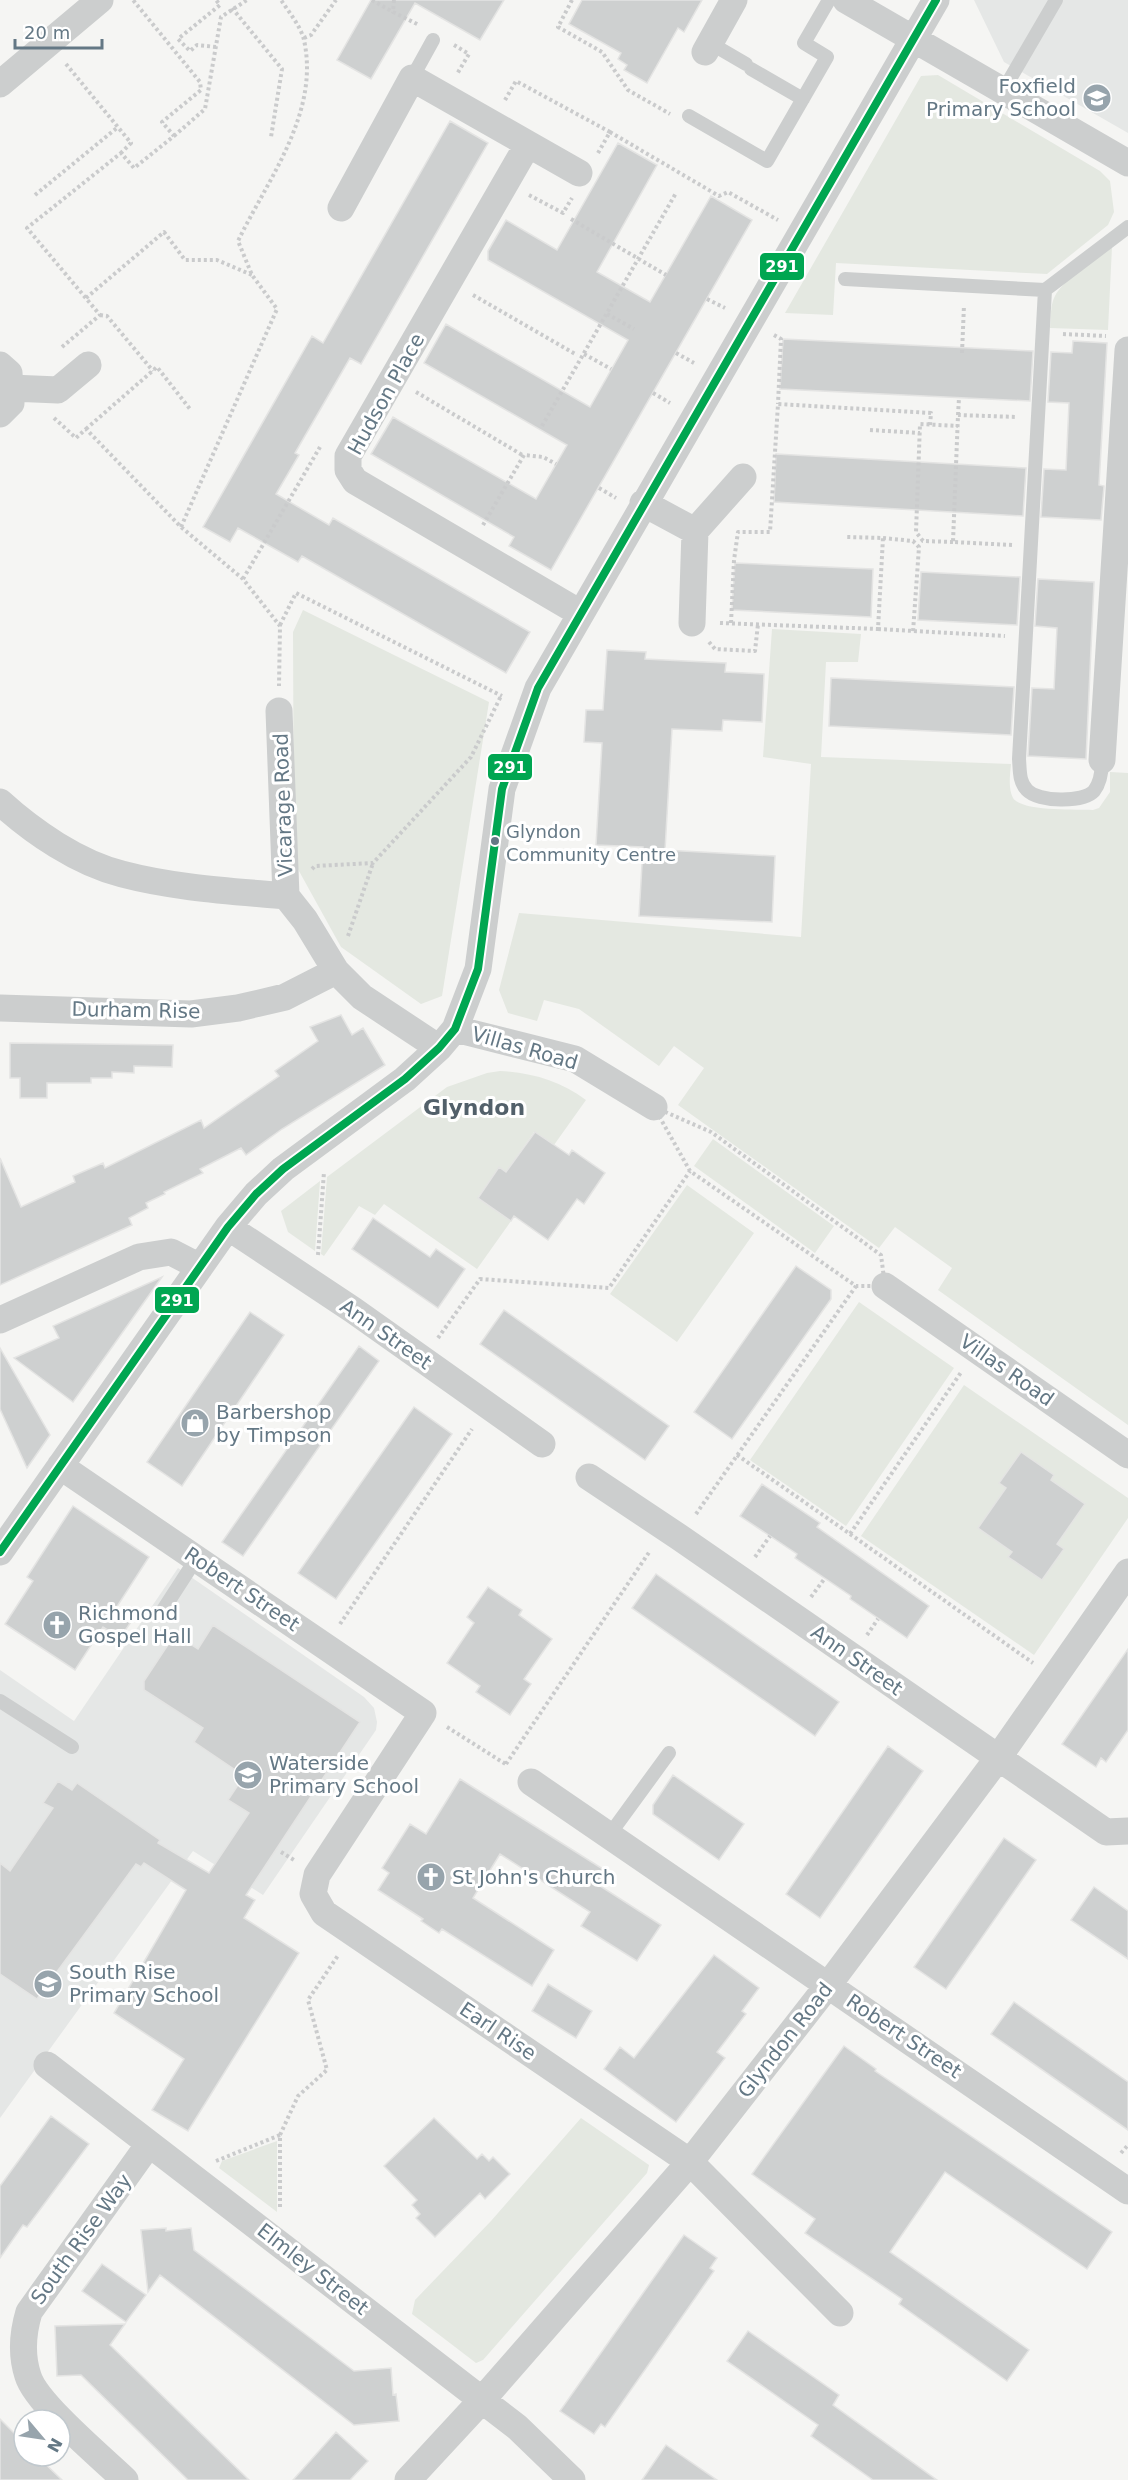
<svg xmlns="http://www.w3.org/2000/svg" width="1128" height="2480" font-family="'DejaVu Sans',sans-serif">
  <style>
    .built { fill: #e5e7e6 }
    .green { fill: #e4e8e1 }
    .building { fill: #ced0d0; stroke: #e4e4e3; stroke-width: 1.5 }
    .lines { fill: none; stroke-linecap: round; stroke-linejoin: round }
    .path { stroke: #cacbcc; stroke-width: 4; stroke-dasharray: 3 3; stroke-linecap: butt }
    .lane { stroke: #cccece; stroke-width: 14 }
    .street { stroke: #cccece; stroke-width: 27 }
    .bus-1-casing { stroke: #fff; stroke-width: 12 }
    .bus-1 { stroke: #00a651; stroke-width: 8 }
    .bus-dot { fill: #647885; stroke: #fff; stroke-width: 2 }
    .labels { text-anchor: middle; stroke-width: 6; stroke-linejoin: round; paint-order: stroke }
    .bus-label { font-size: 18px; fill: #647885; stroke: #fff; text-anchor: start }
    .poi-label { font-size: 20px; fill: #647885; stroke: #fff; text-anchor: start }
    .street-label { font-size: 20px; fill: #647885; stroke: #fff }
    .quarter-label { font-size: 22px; font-weight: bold; fill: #52606a; stroke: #fff }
    .line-badge { stroke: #fff; stroke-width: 2 }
    .badge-label { font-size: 16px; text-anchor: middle; font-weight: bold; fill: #fff }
  </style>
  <rect width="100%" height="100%" fill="#f5f5f3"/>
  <path class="built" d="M974,0H1128V133L1004,62Z
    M178,1568L364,1697L374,1708L377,1722L376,1730L263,1895L193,1851L0,2118V1670L74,1721Z"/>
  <path class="green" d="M938,75L1100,171L1110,181L1114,212L1108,225L1047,274L836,263L833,315L785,313L921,76Z
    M1112,247L1108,330L1050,328C1051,318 1050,305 1055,296C1063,280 1097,257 1112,247Z
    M303,610L489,702L442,996L421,1004L341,947L294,862L293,632Z
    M772,629L861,634L858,662H826L821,757L1011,764C1010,775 1008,788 1013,798C1022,812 1076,809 1093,810L1099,808L1110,792V772L1128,773V1425L938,1290L952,1268L895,1227L879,1248L678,1105L704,1068L674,1046L659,1066L579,1009L544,1000L537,1021L508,1013L499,990L519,913L801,937L811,764L763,757Z
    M500,1071C533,1073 560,1081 586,1100L554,1145L534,1132L506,1172L499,1167L478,1197L511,1221L477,1269L384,1204L375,1215L359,1206L324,1256L321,1254L327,1177L447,1087L487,1073Z
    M713,1139L834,1226L815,1253L694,1166Z
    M320,1181L315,1251L288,1232L281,1211Z
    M687,1185L754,1233L677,1342L610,1294Z
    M859,1302L954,1368L846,1526L750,1460Z
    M964,1385L1128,1498V1518L1034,1655L861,1536Z
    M581,2118L649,2165L647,2173L483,2360L476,2363L412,2314L415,2300L491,2221Z
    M277,2141V2212L219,2168L222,2161Z"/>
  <path class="building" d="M371,0H504L480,40L415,3L371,79L337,60Z
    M582,0H702L684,32L678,28L647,83L624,70L627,65L618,59L621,53L569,24Z
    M450,121L488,143L361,364L350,358L295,453L299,455L276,494L329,525L333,518L530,632L506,673L302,556L298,562L238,528L230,542L203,527L312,336L323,343Z
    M618,143L657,165L597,272L650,302L711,196L752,220L551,570L509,546L514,537L371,454L393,417L536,499L567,445L424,363L446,324L590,407L628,340L488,260V251L506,220L557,250Z
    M783,339L1033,351L1030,401L780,389Z
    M1073,341L1107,343L1099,485L1104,486L1101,520L1041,517L1044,469L1066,470L1069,403L1048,402L1051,352L1072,353Z
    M776,454L1026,468L1023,516L774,502Z
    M735,563L873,569L871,617L732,610Z
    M921,572L1020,577L1017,625L918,620Z
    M1038,579L1094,582L1086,759L1028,756L1032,688L1054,689L1057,628L1035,626Z
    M607,650L646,652L645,659L726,663L725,672L764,674L762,722L723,720L722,731L672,729L665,850L775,856L772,922L639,916L643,847L596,845L602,743L584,742L586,710H603Z
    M831,678L1014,687L1011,735L829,726Z
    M341,1015L352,1035L363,1028L385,1065L282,1129L246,1155L241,1148L200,1169L203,1173L164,1192L165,1194L146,1203L148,1208L129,1218L132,1225L0,1285V1158L21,1207L75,1182L73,1176L103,1163L105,1168L201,1120L204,1128L279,1076L275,1071L318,1041L310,1027Z
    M10,1043L173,1045L172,1067L134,1066V1073L112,1072V1078H91V1083H47V1098H20V1078H10Z
    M535,1132L569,1155L572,1150L605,1173L584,1204L577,1199L548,1240L514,1216L511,1221L478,1198L499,1167L506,1172Z
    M373,1218L430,1257L436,1249L465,1269L438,1308L352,1249Z
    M796,1266L831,1290V1299L732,1439L694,1412Z
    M162,1277L73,1402L14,1358L59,1338L53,1326Z
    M504,1310L669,1426L645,1460L480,1344Z
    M250,1312L284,1335L182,1486L147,1462Z
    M359,1346L379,1361L243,1556L222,1542Z
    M0,1348L50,1435L27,1468L0,1409Z
    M414,1407L452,1434L336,1599L298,1573Z
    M1021,1452L1054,1475L1051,1480L1085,1504L1057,1544L1064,1549L1042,1580L1008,1557L1012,1552L978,1528L1006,1488L999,1483Z
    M762,1484L820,1523L817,1527L929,1606L907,1638L850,1599L851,1596L795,1558L797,1554L740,1516Z
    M73,1506L149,1557L116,1608L133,1619L120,1638L103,1627L75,1670L5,1624L33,1581L27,1577Z
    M656,1574L839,1702L815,1736L632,1608Z
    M488,1587L522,1610L519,1615L552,1639L524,1679L531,1684L510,1715L476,1692L480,1686L447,1663L474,1623L467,1617Z
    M213,1625L360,1722L246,1895L255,1900L244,1918L299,1953L188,2131L152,2110L184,2059L114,2013L186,1890L144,1863L141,1867L136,1864L37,1999L0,1974V1863L10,1871L53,1808L43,1803L58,1781L72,1790L77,1783L160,1840L158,1843L209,1873L249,1813L228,1800L244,1776L194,1742L203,1728L144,1690V1681L175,1634L198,1649Z
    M1128,1649V1730L1106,1762L1101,1758L1096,1767L1062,1744Z
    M888,1746L923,1771L820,1918L786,1894Z
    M673,1775L744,1824L719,1860L653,1814V1805Z
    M460,1779L606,1871L597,1884L661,1925L637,1961L581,1926L590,1912L500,1854L473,1898L554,1950L532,1986L442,1929L439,1933L421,1921L423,1919L378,1890L389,1873L382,1868L410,1824L426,1834Z
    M1004,1838L1036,1860L946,1989L914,1967Z
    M1094,1887L1128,1911V1959L1071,1920Z
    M714,1955L759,1988L742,2011L746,2014L717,2052L725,2058L676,2122L604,2069L620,2047L634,2058Z
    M548,1984L592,2011L576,2038L532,2011Z
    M1014,2002L1128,2082V2130L991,2034Z
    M844,2046L876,2069L875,2071L1112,2232L1087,2269L945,2172L890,2252L1029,2350L1007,2381L899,2304L902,2299L805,2233L815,2219L752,2174Z
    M51,2116L89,2144L27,2227L23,2225L0,2258V2186Z
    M434,2118L477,2159L482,2154L489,2161L493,2157L510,2174L485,2199L480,2193L435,2237L416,2218L420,2214L412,2205L417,2200L384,2166Z
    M166,2228V2231L191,2228L194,2250L354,2371L391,2368L393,2395L396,2394L399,2421L354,2425L160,2275L148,2292L141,2230Z
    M684,2235L717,2258L710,2268L714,2271L605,2427L601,2424L594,2434L560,2411Z
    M102,2264L146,2295L126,2322L82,2291Z
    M125,2324L110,2345L249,2480H188L81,2375L57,2376L55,2326Z
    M748,2331L839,2395L833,2405L937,2480H873L811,2436L818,2425L727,2361Z
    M0,2419L24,2443V2456H37L62,2480H0Z
    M336,2432L368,2461L350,2480H293Z
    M666,2445L717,2480H642Z"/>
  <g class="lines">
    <path class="path" d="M372,0L393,12
      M394,0L393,12L419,25
      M572,0L558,27L602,52L628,90L670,114
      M232,8L282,69L271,137
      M304,38L311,35L336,0
      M454,45L469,54L457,74
      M216,47L197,45L190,51L178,39L220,5L216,0
      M66,64L131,143L121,153
      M505,100L516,81L610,132
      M174,136L205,109L221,17L247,0
      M598,153L610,132L719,196L728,192L778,220
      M35,195L118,127
      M529,195L563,213L572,198
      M571,219L666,275
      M473,295L577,355
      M86,298L164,232L185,260H217L252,275
      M707,299L725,308
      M607,314L634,329
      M100,315L107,316L153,371
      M1063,334L1106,336
      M774,335L781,339L778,404
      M62,347L100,315L27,228L121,153L134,168L174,136L162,122L201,90L200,82L133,0
      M676,353L694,363
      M962,353L964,305
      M584,354L611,369
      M416,392L524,456
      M653,393L670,403
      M958,415L959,398
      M54,418L76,438L86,429L181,527L243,579L280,626L279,686
      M542,426L676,193
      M86,429L157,367L190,409
      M870,430L920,433
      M599,488L616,498
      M483,525L524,455L543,457L556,464
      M181,527L277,309L252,275L238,241C268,179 320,113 304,40C301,27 289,12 281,0
      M883,538L913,541L919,547L913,632
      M953,542L923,541L916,532L920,424L958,426
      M1012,545L953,542L958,415L1017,417
      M243,579L320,447
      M720,623L878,629L883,538L846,537
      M731,623L734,560L738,532H770L778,404L931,413L930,425
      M280,625L296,593L502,696
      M878,629L1005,636
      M709,642L715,649L755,651L758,624
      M312,869L315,866L373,863L471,757L501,696
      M348,936L373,863
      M654,1107L711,1132L881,1255L885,1286H856L690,1171Z
      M318,1255L324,1172
      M438,1338L480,1279L609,1288L690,1171
      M737,1455L850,1534L962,1371
      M696,1514L856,1286
      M850,1534L1033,1663
      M755,1557L770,1536
      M811,1597L825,1578
      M340,1624L472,1429
      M867,1635L878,1619
      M447,1727L507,1765
      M506,1764L650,1551
      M281,1852L294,1860
      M280,2135L298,2096L327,2070L308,2000L339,1954
      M1121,2153L1128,2145
      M216,2161L280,2135V2210"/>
    <path class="lane" d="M710,43L746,64
      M751,69L803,99
      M412,78L433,40
      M1003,91L1056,0
      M689,116L767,161L827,57L804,43L829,0
      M845,279L1045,290L1128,227
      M1045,290L1019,759C1020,771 1019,782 1027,790C1038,802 1083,803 1094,791C1101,782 1102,771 1102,760
      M163,1610L196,1559
      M0,1701L72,1747
      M610,1834L669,1753"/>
    <path class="street" d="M846,0L1128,163
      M705,52L734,0
      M0,84L100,0
      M528,144L579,173
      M341,208L412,78L528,144L348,456V470L355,481L580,613
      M0,365L9,373L11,403L0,414
      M11,388L58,390L88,365
      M643,503L695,531
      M695,531L743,477
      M692,623L695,531
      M279,711L286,896L305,920L336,971L362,997L439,1048
      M1102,760L1128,350
      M0,802C33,832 78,863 122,874C175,888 231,891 286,896
      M0,1008L191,1014L238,1008L285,997L336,971
      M455,1029L575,1059L654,1107
      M228,1227L353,1310L542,1444
      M885,1286L1128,1455
      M0,1320L139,1257L171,1252L200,1267
      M60,1466L423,1713L317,1875L313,1894L324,1913L690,2162L840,2313
      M589,1477L679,1537L1106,1832L1128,1831
      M0,1552L228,1227L256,1194L283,1169L405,1079L439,1048L455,1029L478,969L502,789L538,688L936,0
      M531,1782L1128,2191
      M47,2065L517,2427L572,2480
      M125,2480C102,2458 36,2403 28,2376C21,2355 23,2332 29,2312L149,2144
      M408,2480L482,2400L690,2162L829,1984L998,1758L1128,1572"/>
    <g class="bus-1-casing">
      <path id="bus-1" d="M0,1552L228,1227L256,1194L283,1169L405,1079L439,1048L455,1029L478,969L502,789L538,688L936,0"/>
    </g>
    <use href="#bus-1" class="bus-1"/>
  </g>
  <defs>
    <g id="school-disc" transform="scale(1.5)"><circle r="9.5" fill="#97a4ac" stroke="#fff"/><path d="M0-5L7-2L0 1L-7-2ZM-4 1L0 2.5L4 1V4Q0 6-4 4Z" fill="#fff"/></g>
    <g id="shop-disc" transform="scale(1.5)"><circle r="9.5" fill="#97a4ac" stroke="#fff"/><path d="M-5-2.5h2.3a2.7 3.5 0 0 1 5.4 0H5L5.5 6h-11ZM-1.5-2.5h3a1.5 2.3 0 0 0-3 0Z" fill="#fff"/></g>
    <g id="church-disc" transform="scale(1.5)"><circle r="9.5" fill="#97a4ac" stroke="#fff"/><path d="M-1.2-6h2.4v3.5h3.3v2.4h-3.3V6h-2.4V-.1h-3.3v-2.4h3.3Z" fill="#fff"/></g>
  </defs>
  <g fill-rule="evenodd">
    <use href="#school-disc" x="1097" y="98"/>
    <use href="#shop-disc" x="195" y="1423"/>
    <use href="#church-disc" x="57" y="1625"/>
    <use href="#school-disc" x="248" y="1775"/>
    <use href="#church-disc" x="431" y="1877"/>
    <use href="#school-disc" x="48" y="1984"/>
  </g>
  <circle class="bus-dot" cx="495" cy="841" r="5"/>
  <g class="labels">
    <g class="bus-label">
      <text x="506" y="838">Glyndon<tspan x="506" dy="23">Community Centre</tspan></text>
    </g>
    <g class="poi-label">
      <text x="1076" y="93" text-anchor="end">Foxfield<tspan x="1076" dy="23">Primary School</tspan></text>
      <text x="216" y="1419">Barbershop<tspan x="216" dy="23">by Timpson</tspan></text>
      <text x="78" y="1620">Richmond<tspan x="78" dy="23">Gospel Hall</tspan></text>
      <text x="269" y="1770">Waterside<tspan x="269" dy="23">Primary School</tspan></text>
      <text x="452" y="1884">St John's Church</text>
      <text x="69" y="1979">South Rise<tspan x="69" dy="23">Primary School</tspan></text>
    </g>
    <g class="street-label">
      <text transform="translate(386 394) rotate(-61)" y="7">Hudson Place</text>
      <text transform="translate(283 805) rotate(-92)" y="7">Vicarage Road</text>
      <text transform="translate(136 1010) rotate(1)" y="7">Durham Rise</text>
      <text transform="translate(525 1048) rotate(16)" y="7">Villas Road</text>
      <text transform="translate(386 1334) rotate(35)" y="7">Ann Street</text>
      <text transform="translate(1007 1370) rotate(35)" y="7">Villas Road</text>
      <text transform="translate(242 1589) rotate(34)" y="7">Robert Street</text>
      <text transform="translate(857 1660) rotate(35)" y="7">Ann Street</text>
      <text transform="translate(498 2031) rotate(34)" y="7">Earl Rise</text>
      <text transform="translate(904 2036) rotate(34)" y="7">Robert Street</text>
      <text transform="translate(785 2040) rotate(-52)" y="7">Glyndon Road</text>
      <text transform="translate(81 2239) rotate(-54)" y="7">South Rise Way</text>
      <text transform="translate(313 2269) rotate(38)" y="7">Elmley Street</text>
    </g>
    <g class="quarter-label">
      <text x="474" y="1115">Glyndon</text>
    </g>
  </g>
  <g class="line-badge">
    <rect x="759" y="252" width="46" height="29" rx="6" fill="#00a651"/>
    <rect x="487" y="753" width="46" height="28" rx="6" fill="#00a651"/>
    <rect x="154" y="1286" width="46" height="28" rx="6" fill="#00a651"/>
  </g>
  <g class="badge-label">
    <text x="782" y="272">291</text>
    <text x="510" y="773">291</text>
    <text x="177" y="1306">291</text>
  </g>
  <g transform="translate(42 2438) rotate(119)"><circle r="28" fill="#ffffff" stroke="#c1c9ce" stroke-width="1.5"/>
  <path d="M0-4.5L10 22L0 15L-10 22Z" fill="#97a4ac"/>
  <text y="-9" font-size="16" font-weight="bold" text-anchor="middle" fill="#647885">N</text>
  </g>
  <path d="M15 39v9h87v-9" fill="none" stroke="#647885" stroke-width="3"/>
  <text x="24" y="39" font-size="18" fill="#647885" stroke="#ffffff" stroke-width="4.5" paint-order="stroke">20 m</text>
</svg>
